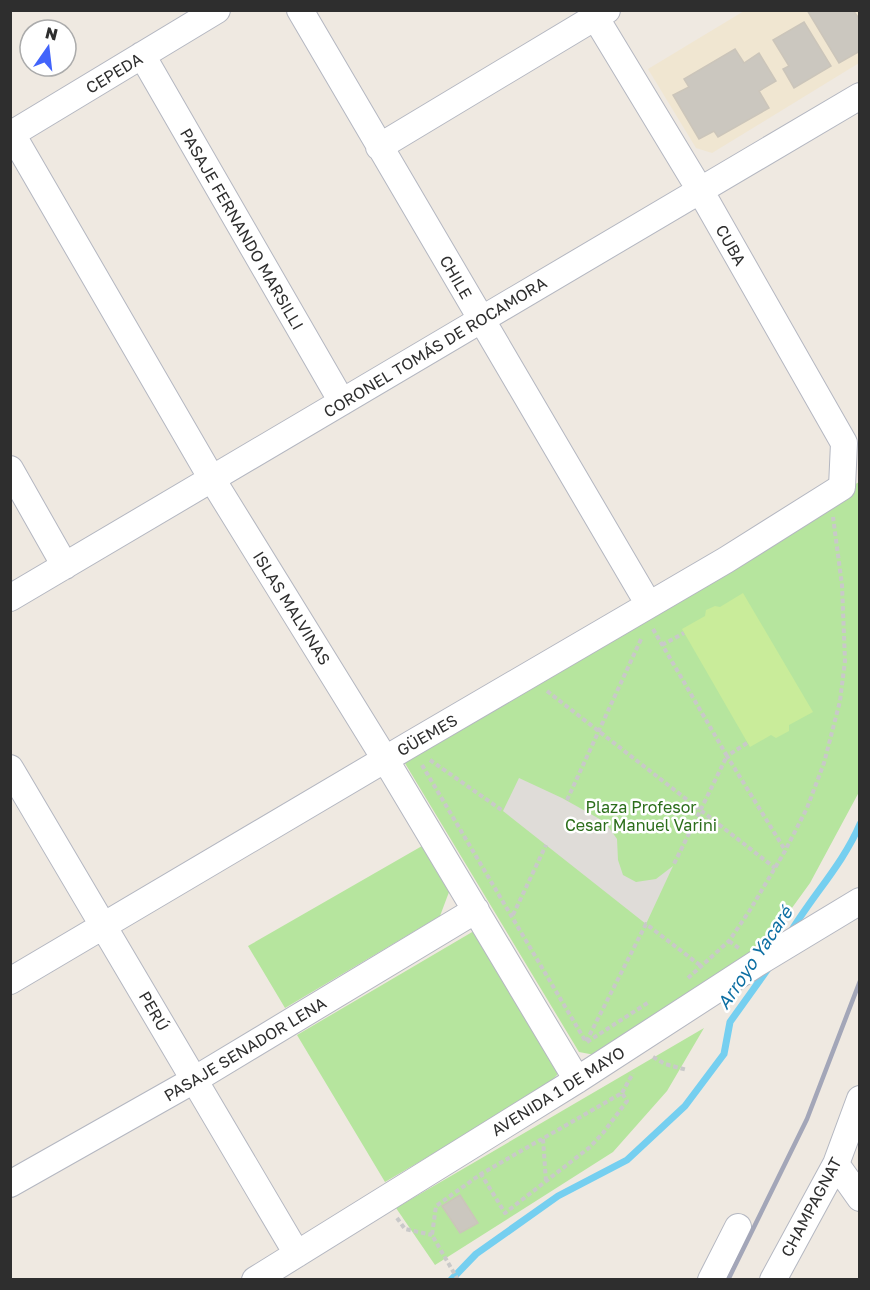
<svg xmlns="http://www.w3.org/2000/svg" width="870" height="1290" font-family="'Golos Text',sans-serif">
  <style>
    .education { fill: #f0e6d1 }
    .green { fill: #b6e59e }
    .pitch { fill: #c9ec9a }
    .plaza { fill: #dfdcd8 }
    .lines { fill: none; stroke-linecap: round; stroke-linejoin: round }
    .stream { stroke: #75cff0; stroke-width: 7 }
    .building { fill: #cbc7bf; stroke: #cbc5ba; stroke-width: 1.5 }
    .street-casing { stroke: #b4b7c1; stroke-width: 28 }
    .path { stroke: #c9c9c9; stroke-width: 4; stroke-dasharray: 4.5 3; stroke-linecap: butt }
    .street { stroke: #fff; stroke-width: 26 }
    .rail { stroke: #a3a6b8; stroke-width: 4.5 }
    .labels { text-anchor: middle; stroke-width: 5; stroke-linejoin: round; paint-order: stroke }
    .street-label { font-size: 16px; fill: #2e2e2e; stroke: #fff }
    .park-label { font-size: 16px; fill: #2c6e1b; stroke: #fff }
    .water-label { font-size: 18px; font-style: italic; fill: #0d6fa3; stroke: #fff }
  </style>
  <rect width="100%" height="100%" fill="#efe9e1"/>
  <path class="education" d="M744,11H859V63L712,153L696,148L648,69Z"/>
  <path class="green" d="M859,482V792L810,883L763,948L595,1055L579,1052L400,755Z
    M422,846L449,892L440,916L285,1008L248,946Z
    M479,928L559,1062L557,1075L545,1088L385,1182L297,1035Z
    M704,1028L667,1091L613,1152L435,1265L396,1208Z"/>
  <path class="pitch" d="M743,593L813,712L789,725V731L776,738L771,735L750,747L682,629L705,616L706,610L715,606L720,607Z"/>
  <path class="plaza" d="M519,778L562,798L605,822L617,839L618,860L623,875L636,882L656,879L673,866L646,924L503,811Z"/>
  <g class="lines">
    <path class="stream" d="M790,933C812,896 843,864 860,824
      M451,1280L476,1254L558,1196L627,1160L685,1106L724,1054L730,1022L770,966"/>
  </g>
  <path class="building" d="M807,10H853L860,20V51L839,63Z
    M804,22L831,66L794,88L783,69L789,66L773,40Z
    M735,49L744,63L759,53L776,81L759,91L769,108L718,137L714,131L699,139L673,95L689,87L684,79Z
    M460,1195L478,1223L460,1233L442,1206Z"/>
  <g class="lines">
    <g class="street-casing">
      <path id="street" d="M300,10L649,605
        M142,55L342,402
        M12,134L212,479L385,759L577,1080
        M10,135L217,10
        M379,147L607,10
        M10,469L65,566
        M10,598L860,96
        M10,768L297,1254
        M10,981L411,744L726,560L842,487L844,443L700,190L591,10
        M836,1164L860,1198
        M10,1184L194,1080L476,910
        M255,1280L577,1080L759,962L860,901
        M711,1280L738,1227
        M773,1280L836,1164L860,1099"/>
    </g>
    <path class="path" d="M653,629L727,756L673,866
      M662,645L684,633
      M547,691L775,868
      M747,743L727,756L785,850
      M430,760L503,811
      M422,765L586,1042L646,924L701,966
      M567,800L642,637
      M513,915L546,845
      M729,941L740,949
      M688,978L729,941L750,910L785,851L807,808L824,763L840,701L845,661L842,585L833,517
      M587,1042L649,1002
      M653,1057L665,1064L687,1070
      M622,1093L633,1073
      M543,1139L546,1182
      M397,1218L405,1229L432,1235
      M458,1280L432,1235L436,1206L481,1174L622,1093L627,1101L603,1133L590,1147L505,1213L481,1174"/>
    <use href="#street" class="street"/>
    <path class="rail" d="M728,1280L807,1119L860,981"/>
  </g>
  <g class="labels">
    <g class="street-label">
      <text transform="translate(114 73) rotate(-31)" y="6">CEPEDA</text>
      <text transform="translate(242 229) rotate(60)" y="6">PASAJE FERNANDO MARSILLI</text>
      <text transform="translate(731 245) rotate(60)" y="6">CUBA</text>
      <text transform="translate(456 277) rotate(60)" y="6">CHILE</text>
      <text transform="translate(435 347) rotate(-31)" y="6">CORONEL TOMÁS DE ROCAMORA</text>
      <text transform="translate(292 608) rotate(58)" y="6">ISLAS MALVINAS</text>
      <text transform="translate(427 735) rotate(-30)" y="6">GÜEMES</text>
      <text transform="translate(154 1011) rotate(60)" y="6">PERÚ</text>
      <text transform="translate(245 1049) rotate(-31)" y="6">PASAJE SENADOR LENA</text>
      <text transform="translate(558 1091) rotate(-32)" y="6">AVENIDA 1 DE MAYO</text>
      <text transform="translate(811 1207) rotate(-62)" y="6">CHAMPAGNAT</text>
    </g>
    <g class="park-label">
      <text x="641" y="813">Plaza Profesor<tspan x="641" dy="18">Cesar Manuel Varini</tspan></text>
    </g>
    <g class="water-label">
      <text transform="translate(755 958) rotate(-56)" y="6">Arroyo Yacaré</text>
    </g>
  </g>
  <rect width="870" height="1290" fill="none" stroke="#2e2e2e" stroke-width="24"/>
  <g transform="translate(48 48) rotate(14)"><circle r="28" fill="#ffffff" stroke="#ababab" stroke-width="1.5"/>
  <path d="M0-4.5L10 22L0 15L-10 22Z" fill="#4264fb"/>
  <text y="-9" font-size="16" font-weight="bold" text-anchor="middle" fill="#2e2e2e">N</text>
  </g>
</svg>
